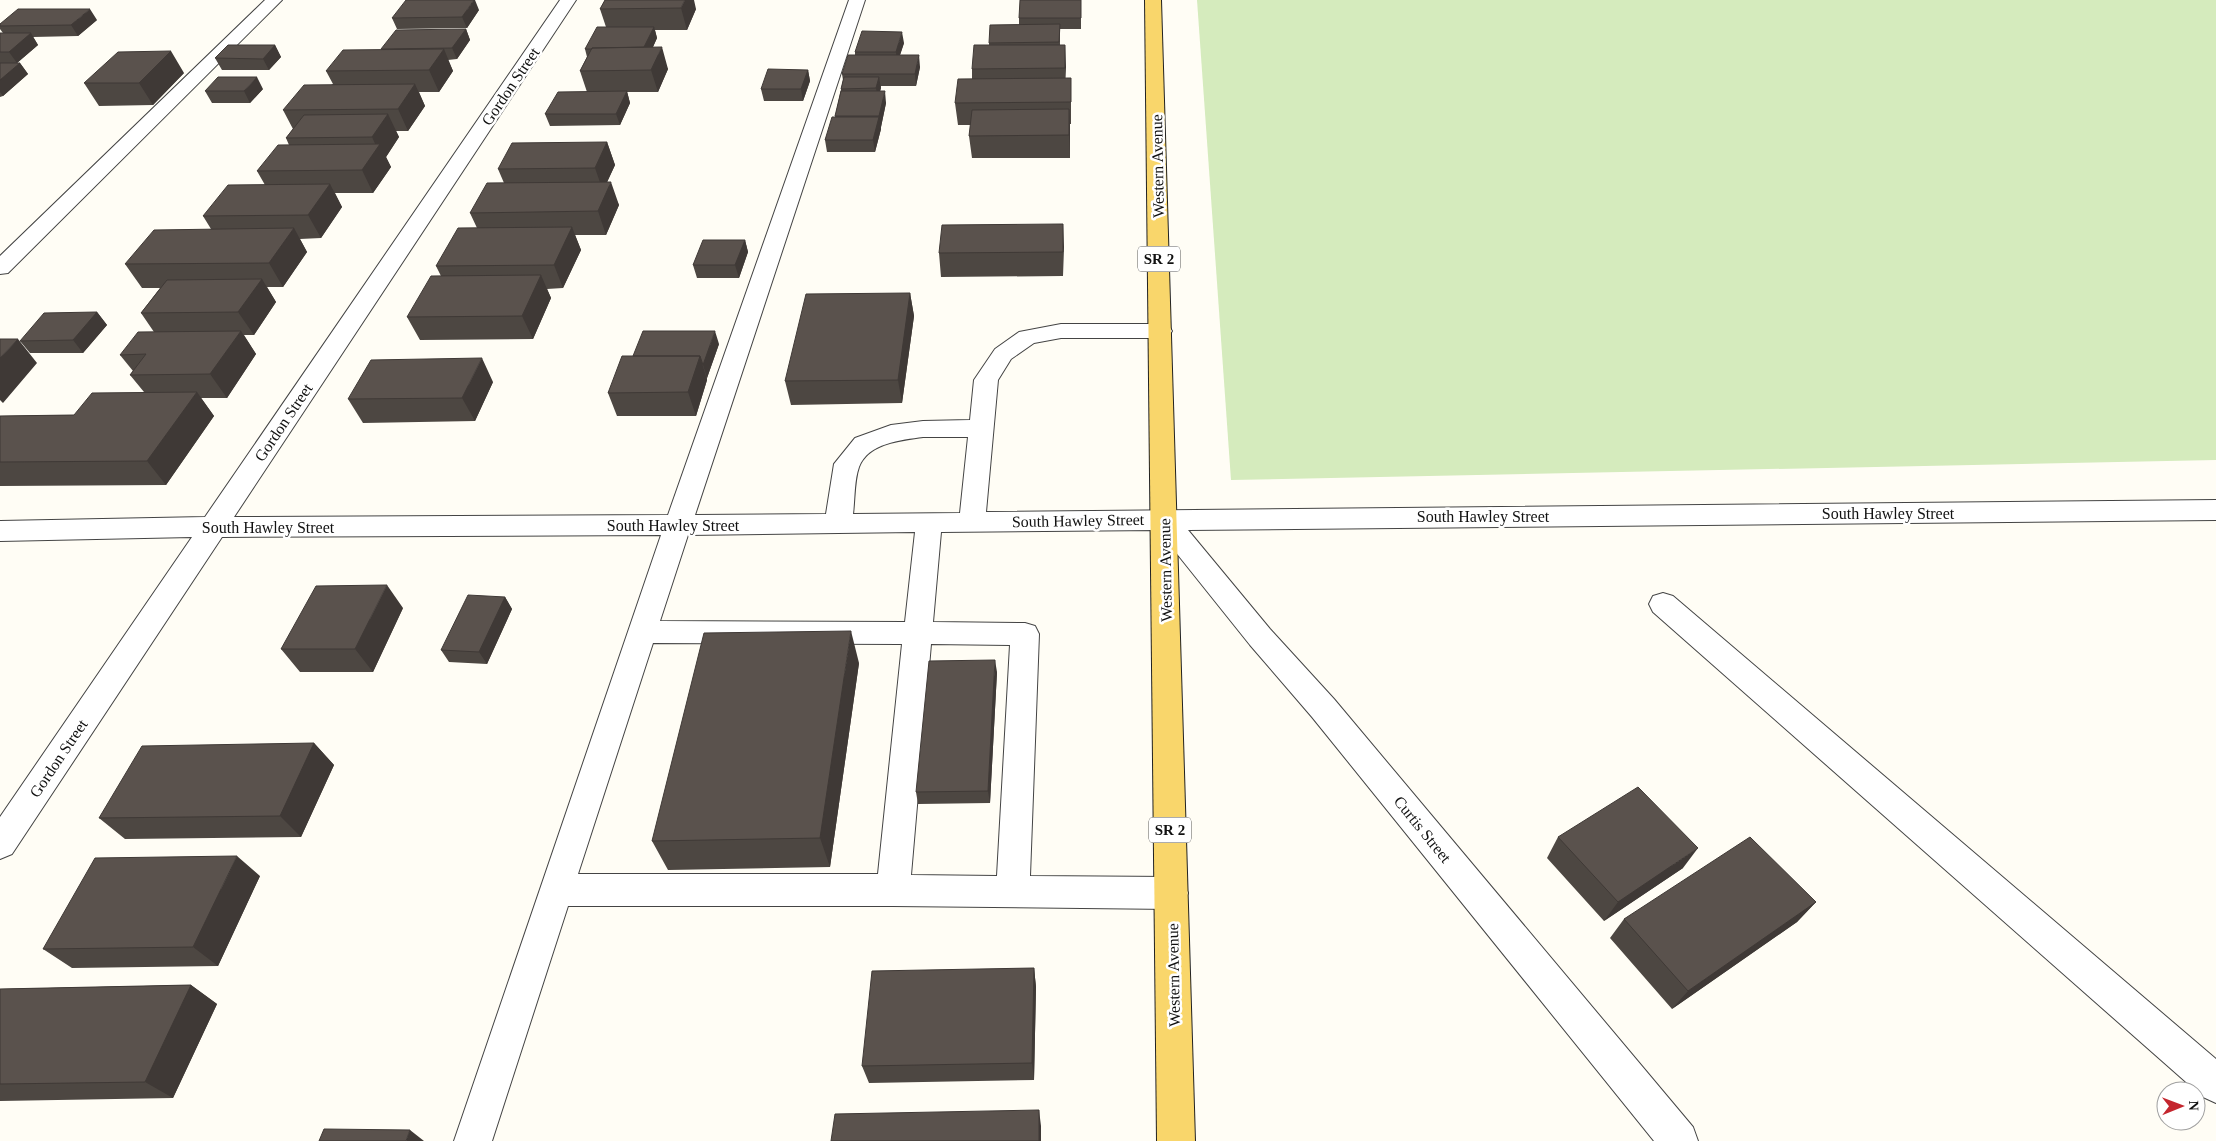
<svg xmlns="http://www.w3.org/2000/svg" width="2216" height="1141" font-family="'Times New Roman',serif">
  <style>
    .green { fill: #d5ebbd }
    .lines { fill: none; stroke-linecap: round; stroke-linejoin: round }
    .minor-casing { stroke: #444; stroke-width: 2 }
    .major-casing { stroke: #222; stroke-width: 2 }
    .minor { fill: #fff; fill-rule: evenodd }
    .major { fill: #f9d66b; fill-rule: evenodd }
    .wall { fill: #4d4742 }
    .shaded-wall { fill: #3f3936 }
    .building { fill: #5a524d; stroke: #3f3936 }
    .labels { text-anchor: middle; stroke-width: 5; stroke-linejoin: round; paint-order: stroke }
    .shield { fill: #fff; stroke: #585858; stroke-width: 1 }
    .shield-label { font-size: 15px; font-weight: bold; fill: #111 }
    .street-label { font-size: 16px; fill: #111; stroke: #fff }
  </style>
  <rect width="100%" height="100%" fill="#fffdf5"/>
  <path class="green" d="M1197,0H2216V460L1231,480Z"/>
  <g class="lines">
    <g class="minor-casing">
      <path id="minor" d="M265,0H282L8,273L0,274V256Z
        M560,0H576L234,517L668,515L849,0H865L695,515L826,514L834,464L855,438L891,425L923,421L970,420L974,380L995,349L1019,332L1061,324H1161L1169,326L1172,331L1169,336L1161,338H1061L1034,343L1011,359L998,380L986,512L2216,500V520L1188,530L1270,629L1334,699L1693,1127L1698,1141H1654L1312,717L1250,645L1158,530L941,532L933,622L1025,623L1035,626L1039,634L1030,876L1171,877L1183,882L1188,893L1183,904L1171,909L893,906H568L492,1141H454L661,535L222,537L12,854L0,859V817L192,537L0,541V521L205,517ZM923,437H968L960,513L853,514C855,499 854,481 859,467C868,443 901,440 923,437ZM915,532L905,622L660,621L688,535ZM653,643L902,644L878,874H578ZM931,644L1010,645L997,876L911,875Z
        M1663,593L1673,596L2216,1059V1103L2203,1097L1653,612L1649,604L1653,596Z"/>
    </g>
    <g class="major-casing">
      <path id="major" d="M1145,0H1161L1195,1141H1157Z"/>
    </g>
    <use href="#minor" class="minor"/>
    <use href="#major" class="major"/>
  </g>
  <path class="wall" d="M605,0L696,9L687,30H655L657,38L653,47L668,69L658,92H627L630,103L620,125L550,126L545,114L587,92L580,71L587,57L585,49L606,27L600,9Z
    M1081,0V29H1060V45H1065V78L1071,101V124H1070V158H972L969,136L971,125H958L955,103L972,79V69L989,45V43L1019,25V18Z
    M479,10L467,28L397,29L392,18Z
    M97,20L78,36L33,37L38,45L17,63H20L28,74L3,96L0,97V33H3L0,29V24Z
    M466,29L470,40L457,59L448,60L453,71L439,92H419L425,106L408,131H396L399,137L386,157L391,167L373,193H335L342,207L321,238L300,239L307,252L283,287H267L276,302L254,335H244L256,354L227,398H201L214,416L166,485L0,486V416L74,415L144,392L130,375L133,371L120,355L154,332L141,313L160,288H142L125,264L211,229L203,216L265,185L257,171L289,145L286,138L293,129L283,110L333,84L326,71L382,50L381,49Z
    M904,43L900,55L920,67L916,86H881L880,91L886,103L881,127V129L875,152H827L825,140L835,117L843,80L842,74L855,55V52Z
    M275,45L281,57L269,70H222L215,58Z
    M808,70L810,81L803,101H764L761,89Z
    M184,73L153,105L99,106L84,83Z
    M263,89L250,103H212L205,91Z
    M607,142L615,165L607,182L619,205L606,235H575L581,250L563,288L547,289L551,298L533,339L420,340L407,317L441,276L436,266L477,228L470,213L504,183L498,169Z
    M1063,224V276L941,277L939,253Z
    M745,240L748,252L739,278H697L693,265Z
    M910,293L914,316L902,403L791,405L785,381Z
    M97,312L107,325L83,353H30L20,341Z
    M719,344L707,378V380L696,416H617L608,393L633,356Z
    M493,382L475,421L363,423L348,399Z
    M505,597L512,609L487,664L449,662L441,650Z
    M403,608L373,672H300L281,649Z
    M859,663L830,867L668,870L652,841Z
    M997,672L990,803L918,804L916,792Z
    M314,743L334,765L301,837L125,839L99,818Z
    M1558,837L1683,868L1604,921L1547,858Z
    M260,876L218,966L72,968L43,949Z
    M1816,902L1797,922L1672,1009L1610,938L1624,919Z
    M1034,968L1036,987L1034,1080L869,1083L862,1066Z
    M191,985L217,1004L173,1098L0,1101V989Z"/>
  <path class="shaded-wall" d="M474,0H475L479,10L467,28L462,17Z
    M685,0H694L696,9L687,30L681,8Z
    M90,9L97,20L78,36L71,25Z
    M654,27L657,38L647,60L643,49Z
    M466,29L470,40L457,59L452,48Z
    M902,32L904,43L897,64L896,52Z
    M31,33L38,45L17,63L9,52Z
    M275,45L281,57L269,70L263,59Z
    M1065,45L1066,67L1065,91Z
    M662,47L668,69L658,92L651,70Z
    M444,49L453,71L439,92L429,70Z
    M171,51L184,73L153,105L139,83Z
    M919,55L920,67L916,86L915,74Z
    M20,63L28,74L3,96L0,92V80Z
    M808,70L810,81L803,101L801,89Z
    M257,77L263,89L250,103L244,91Z
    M879,77L881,88L878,100L876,88Z
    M415,84L425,106L408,131L398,109Z
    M627,91L630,103L620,125L616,114Z
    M885,91L886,103L881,127V129L875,152L873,140L879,117Z
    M1069,109L1070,132V158L1069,135Z
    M388,114L399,137L386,157L391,167L373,193L362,170L377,148L372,137Z
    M607,142L615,165L603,191L595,168Z
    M611,182L619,205L606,235L598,211Z
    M330,184L342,207L321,238L308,215Z
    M1063,224L1064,247L1063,276Z
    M572,227L581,250L563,288L554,265Z
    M294,228L307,252L283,287L269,263Z
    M745,240L748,252L739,278L735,265Z
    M541,275L551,298L533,339L522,316Z
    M262,279L276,302L254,335L238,312Z
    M910,293L914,316L902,403L898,380Z
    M97,312L107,325L83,353L73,340Z
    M241,331L256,354L227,398L210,374Z
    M715,331L719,344L707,378L703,365Z
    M18,339L37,363L3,403L0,400V358Z
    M700,356L707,380L696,416L688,392Z
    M482,358L493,382L475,421L462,398Z
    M197,392L214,416L166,485L147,461Z
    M387,585L403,608L373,672L355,649Z
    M505,597L512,609L487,664L479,652Z
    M851,631L859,663L830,867L820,838Z
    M995,660L997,672L990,803L988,791Z
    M314,743L334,765L301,837L280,816Z
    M1698,848L1683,868L1604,921L1618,902Z
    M237,856L260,876L218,966L193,947Z
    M1816,902L1797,922L1672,1009L1688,991Z
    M1034,968L1036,987L1034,1080L1032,1063Z
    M191,985L217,1004L173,1098L145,1082Z
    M1039,1110L1041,1126V1141H1039Z
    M410,1130L424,1141H406Z"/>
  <path class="building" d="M406,0H474L462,17L392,18Z
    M605,0H685L681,8L600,9Z
    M1020,0H1081V18H1019Z
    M18,9H90L71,25L0,26V24Z
    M1060,24L1059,42L989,43L990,25Z
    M597,27H654L644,47L592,48V49H585Z
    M466,29L452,48L381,49L396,30Z
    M862,31L902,32L896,52H855Z
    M0,33H31L9,52H0Z
    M228,45H275L263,59L215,58Z
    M974,45H1065V68L972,69Z
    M662,47L651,70L580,71L592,48Z
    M444,49L429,70L326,71L343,50Z
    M171,51L139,83H84L118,52Z
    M848,55H919L915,74H842Z
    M0,63H20L0,80Z
    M768,69L808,70L801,89H761Z
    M218,77H257L244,91H205Z
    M844,77H879L876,88L841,89Z
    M1071,78V102L955,103L958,79Z
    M415,84L398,109L283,110L304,85Z
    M627,91L616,114H545L558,92Z
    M841,91H885L879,116H835Z
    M1069,109V135L969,136L972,110Z
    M388,114L372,137L286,138L304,115Z
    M832,117H879L873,140H825Z
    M607,142L595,168L498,169L512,143Z
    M380,144L362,170L257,171L278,145Z
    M611,182L598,211L470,213L487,183Z
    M330,184L308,215L203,216L228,185Z
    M1063,224V252L939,253L942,225Z
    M572,227L554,265L436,266L458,228Z
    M294,228L269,263L125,264L154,230Z
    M703,240H745L735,265H693Z
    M541,275L522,316L407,317L431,276Z
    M262,279L238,312L141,313L167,280Z
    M910,293L898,380L785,381L806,294Z
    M97,312L73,340L20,341L44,313Z
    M241,331L210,374L130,375L146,354L120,355L138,332Z
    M643,331H715L703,365L700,356H633Z
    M0,339H18L0,358Z
    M622,356H700L688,392L608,393Z
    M482,358L462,398L348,399L371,360Z
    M197,392L147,461L0,462V416L74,415L92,393Z
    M387,585L355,649H281L316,586Z
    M468,595L505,597L479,652L441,650Z
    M851,631L820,838L652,841L704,633Z
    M995,660L988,791L916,792L929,661Z
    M314,743L280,816L99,818L142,746Z
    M1638,787L1698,848L1618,902L1558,837Z
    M1750,837L1816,902L1688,991L1624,919Z
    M237,856L193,947L43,949L95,858Z
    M1034,968L1032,1063L862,1066L872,971Z
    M191,985L145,1082L0,1084V989Z
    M1039,1110V1141H831L835,1114Z
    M324,1129L410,1130L406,1141H319Z"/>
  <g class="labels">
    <g class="shield">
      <rect x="1138" y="246.5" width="42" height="25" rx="4"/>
      <rect x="1149" y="817.5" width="42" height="25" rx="4"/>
    </g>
    <g class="shield-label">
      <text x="1159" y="264">SR 2</text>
      <text x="1170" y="835">SR 2</text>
    </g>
    <g class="street-label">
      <text transform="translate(510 86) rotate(-56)" y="6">Gordon Street</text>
      <text transform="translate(1157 166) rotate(-91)" y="6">Western Avenue</text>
      <text transform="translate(283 422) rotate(-56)" y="6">Gordon Street</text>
      <text x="1888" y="519">South Hawley Street</text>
      <text x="1483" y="522">South Hawley Street</text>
      <text transform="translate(1078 520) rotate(-1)" y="6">South Hawley Street</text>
      <text x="673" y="531">South Hawley Street</text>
      <text x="268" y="533">South Hawley Street</text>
      <text transform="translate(1165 570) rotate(-91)" y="6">Western Avenue</text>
      <text transform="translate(58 758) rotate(-56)" y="6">Gordon Street</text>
      <text transform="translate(1423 829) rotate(51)" y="6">Curtis Street</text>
      <text transform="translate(1173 975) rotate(-91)" y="6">Western Avenue</text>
    </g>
  </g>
  <g transform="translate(2181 1106) rotate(89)"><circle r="24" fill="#ffffff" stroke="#a0a0a0"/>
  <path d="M0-4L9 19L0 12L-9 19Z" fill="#c4262e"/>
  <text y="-8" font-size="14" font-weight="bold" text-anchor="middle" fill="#111111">N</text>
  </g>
</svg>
